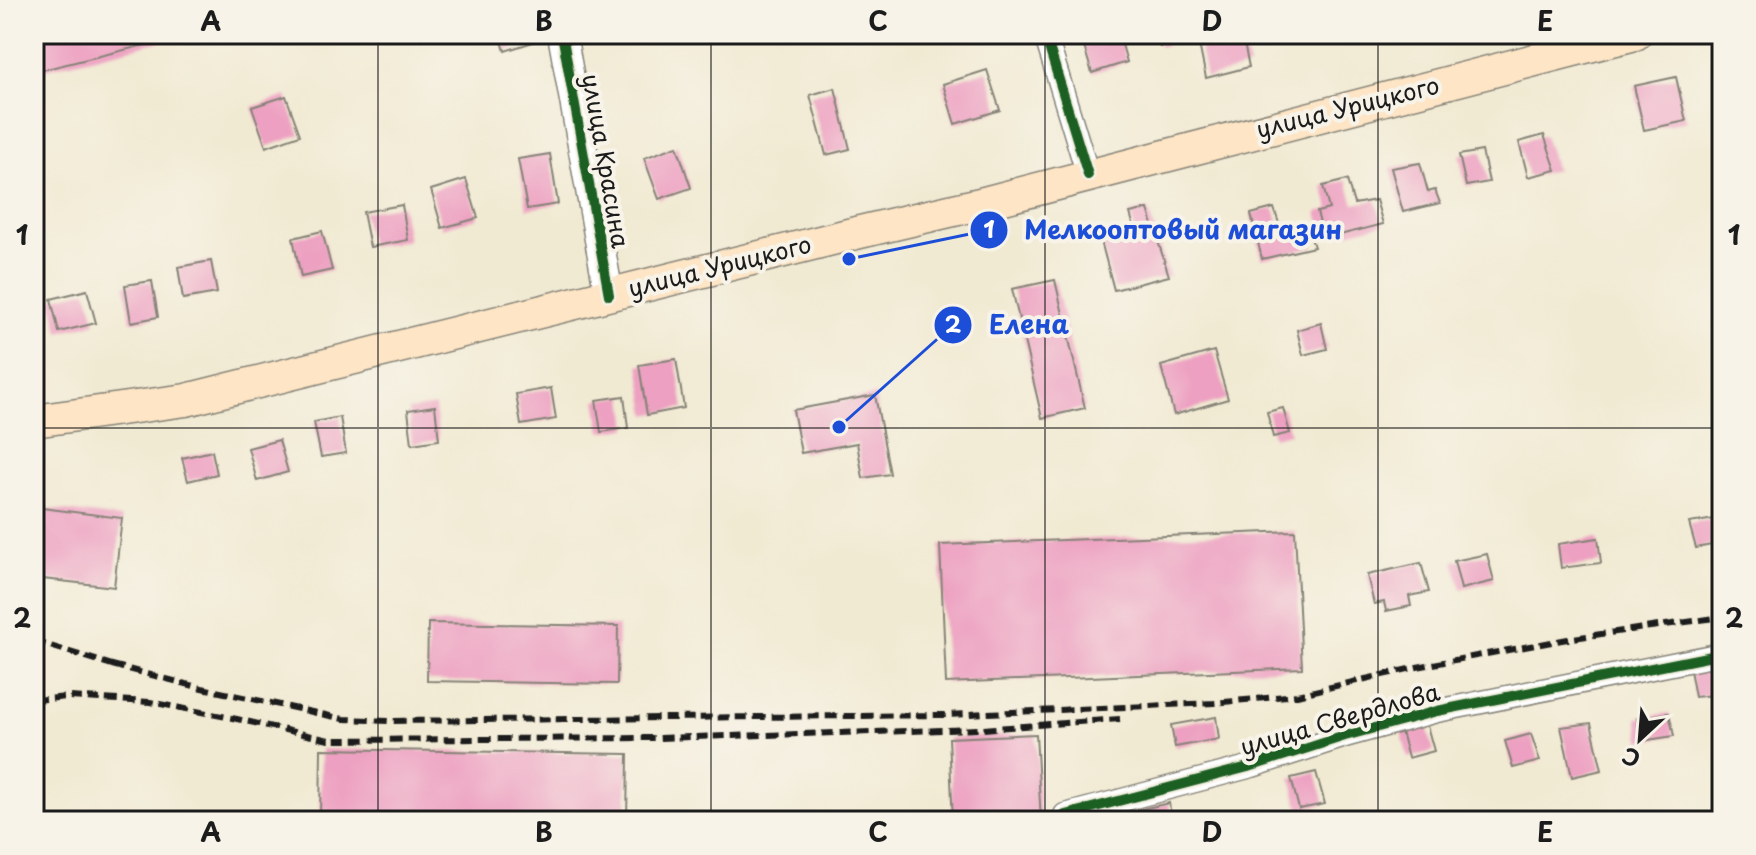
<svg xmlns="http://www.w3.org/2000/svg" width="1756" height="855" font-family="'Playpen Sans',sans-serif">
  <style>
    .building { fill: #eda0c1 }
    .lines { fill: none; stroke-linecap: round; stroke-linejoin: round }
    .minor-casing { stroke: #868378; stroke-width: 25 }
    .tertiary-casing { stroke: #868378; stroke-width: 31 }
    .secondary-casing { stroke: #868378; stroke-width: 35 }
    .minor { stroke: #fff; stroke-width: 22 }
    .tertiary { stroke: #fff; stroke-width: 28 }
    .secondary { stroke: #fde5c5; stroke-width: 32 }
    .rail { stroke: #1c1c1c; stroke-width: 6; stroke-dasharray: 12 6; stroke-linecap: butt }
    .cycleway-casing { stroke: #f7f3e8; stroke-width: 15 }
    .cycleway { stroke: #1b5e20; stroke-width: 10 }
    .grid { fill: none; stroke: #1c1c1c; stroke-width: 2; stroke-opacity: 0.55 }
    .labels { text-anchor: middle; stroke-width: 8; stroke-linejoin: round; paint-order: stroke }
    .street-label { font-size: 24px; fill: #1c1c1c; stroke: #f7f3e8 }
    .leader { fill: none; stroke: #1d4ed8; stroke-width: 3 }
    .callout-dot { fill: #1d4ed8; stroke: #f7f3e8; stroke-width: 3 }
    .mark-label { font-size: 24px; text-anchor: middle; font-weight: bold; fill: #fff }
    .callout-label { font-size: 26px; text-anchor: middle; font-weight: bold; fill: #1d4ed8; stroke: #f7f3e8; stroke-width: 8; stroke-linejoin: round; paint-order: stroke }
    .neatline { fill: none; stroke: #1c1c1c; stroke-width: 3 }
    .grid-label { font-size: 26px; text-anchor: middle; font-weight: bold; fill: #1c1c1c }
  </style>
  <rect width="100%" height="100%" fill="#f7f3e8"/>
  <filter id="ink" filterUnits="userSpaceOnUse"><feTurbulence type="fractalNoise" baseFrequency=".0125" numOctaves="2"/><feDisplacementMap in="SourceGraphic" scale="16" xChannelSelector="R" yChannelSelector="G"/><feConvolveMatrix kernelMatrix="1 2 1 2 8 2 1 2 1" color-interpolation-filters="sRGB"/></filter>
  <filter id="wash" filterUnits="userSpaceOnUse"><feTurbulence type="fractalNoise" baseFrequency=".006" numOctaves="4" result="noise"/><feDisplacementMap in="SourceGraphic" scale="32" xChannelSelector="R" yChannelSelector="G"/><feGaussianBlur stdDeviation="1.8" result="paint"/><feColorMatrix in="noise" values="0 0 0 0 0 0 0 0 0 0 0 0 0 0 0 0 0 1.4 0 .05"/><feComposite in="paint" operator="in"/></filter>
  <g filter="url(#wash)">
    <rect width="100%" height="100%" fill="#f1ead3"/>
    <g id="blocks">
      <path class="building" d="M34,34H186V35L34,72Z
        M500,34H534L536,41L505,51Z
        M1101,34H1119L1127,62L1092,73L1082,40Z
        M1154,34H1184L1185,38L1160,47Z
        M1220,34H1242L1249,67L1206,78L1198,39Z
        M1259,34H1283V35L1261,42Z
        M1722,66V106H1721L1712,68Z
        M987,70L1000,110L955,124L943,84Z
        M1676,77L1686,121L1644,130L1634,86Z
        M835,88L850,149L826,155L810,95Z
        M286,96L300,135L266,147L252,107Z
        M1544,135L1556,170L1528,177L1519,142Z
        M677,146L691,188L659,199L644,158Z
        M1482,151L1489,182L1466,186L1459,155Z
        M550,154L558,204L527,209L518,159Z
        M1420,163L1428,192L1435,190L1440,203L1403,212L1391,168Z
        M466,179L478,218L442,228L431,190Z
        M1347,180L1354,204L1376,200L1383,224L1324,239L1317,212L1329,209L1323,186Z
        M402,205L408,240L370,247L363,212Z
        M1274,208L1282,233L1307,226L1314,247L1262,259L1251,214Z
        M1148,209L1169,276L1114,290L1101,241L1135,231L1130,213Z
        M322,231L332,270L301,277L293,238Z
        M211,261L217,293L183,299L178,267Z
        M1055,280L1085,408L1042,418L1012,289Z
        M152,281L158,317L131,322L125,285Z
        M87,290L96,323L59,332L51,299Z
        M1321,323L1327,349L1303,355L1297,330Z
        M1214,351L1228,399L1174,415L1161,366Z
        M676,359L684,408L647,415L639,365Z
        M551,388L556,419L521,425L516,394Z
        M875,395L890,474L863,478L857,443L801,453L793,410Z
        M624,396L628,428L601,432L596,400Z
        M435,406L439,440L412,444L408,410Z
        M1283,408L1290,433L1273,437L1267,412Z
        M340,417L346,453L321,457L314,422Z
        M279,440L288,472L257,481L248,448Z
        M212,451L217,474L188,481L182,458Z
        M34,507L122,518L114,587L34,578Z
        M1722,518V543L1696,548L1689,523Z
        M1295,531L1302,668L946,683L940,545Z
        M1598,538L1601,563L1561,568L1558,544Z
        M1487,554L1494,581L1461,589L1454,561Z
        M1421,563L1429,592L1409,596L1411,606L1386,611L1384,602L1374,604L1367,575Z
        M428,623L618,626L617,684L427,681Z
        M1717,666L1722,694L1695,697L1690,670Z
        M1669,713L1674,736L1641,741L1637,718Z
        M1216,717L1219,739L1175,747L1171,725Z
        M1426,722L1434,751L1408,758L1400,728Z
        M1591,723L1602,770L1572,777L1561,727Z
        M1036,734L1041,821H953L949,738Z
        M1531,734L1540,761L1513,768L1505,741Z
        M321,749L628,754L627,821H320Z
        M1316,772L1325,804L1299,809L1291,778Z
        M1169,803L1172,821H1141L1138,810Z"/>
    </g>
  </g>
  <g filter="url(#ink)">
    <use href="#blocks" fill-opacity="0" stroke="#868378" stroke-width="2"/>
    <g class="lines">
      <g class="minor-casing">
        <path id="minor" d="M1045,34L1088,175
          M1065,815L1252,766L1345,736L1437,711L1722,654"/>
      </g>
      <g class="tertiary-casing">
        <path id="tertiary" d="M562,34L609,295"/>
      </g>
      <g class="secondary-casing">
        <path id="secondary" d="M34,421L186,400L860,232L988,202L1635,34"/>
      </g>
      <use href="#minor" class="minor"/>
      <use href="#tertiary" class="tertiary"/>
      <use href="#secondary" class="secondary"/>
      <path class="rail" d="M34,641L122,668
        M112,665L202,688L344,719L390,721L945,715L1214,703L1297,695L1417,667L1573,638L1722,617
        M34,700L68,697L150,702L237,719L329,740L656,738L982,729L1120,719"/>
      <g class="cycleway-casing">
        <path id="cycleway" d="M562,34L609,295
          M1045,34L1088,175
          M1065,815L1252,766L1345,736L1437,711L1722,654"/>
      </g>
      <use href="#cycleway" class="cycleway"/>
    </g>
  </g>
  <path class="grid" d="M378,34V821M711,34V821M1045,34V821M1378,34V821M34,428H1722"/>
  <g class="labels">
    <g class="street-label">
      <text transform="translate(1348 108) rotate(-14)" y="8">улица Урицкого</text>
      <text transform="translate(605 161) rotate(80)" y="8">улица Красина</text>
      <text transform="translate(720 267) rotate(-14)" y="8">улица Урицкого</text>
      <text transform="translate(1340 720) rotate(-16)" y="8">улица Свердлова</text>
    </g>
  </g>
  <path class="leader" d="M849 259L989 230M839 427L953 325"/>
  <g class="callout-dot">
    <circle cx="849" cy="259" r="8"/>
    <circle cx="839" cy="427" r="8"/>
    <circle cx="989" cy="230" r="20"/>
    <circle cx="953" cy="325" r="20"/>
  </g>
  <g class="mark-label">
    <text x="989" y="238">1</text>
    <text x="953" y="333">2</text>
  </g>
  <g class="callout-label">
    <text x="1183" y="239">Мелкооптовый магазин</text>
    <text x="1029" y="334">Елена</text>
  </g>
  <rect width="1756" height="855" fill="none" stroke="#f7f3e8" stroke-width="88"/>
  <g transform="translate(1640 739) rotate(206)" stroke="#f7f3e8" stroke-width="6" paint-order="stroke">
  <path d="M0-6L14 30L0 20L-14 30Z" fill="#1c1c1c"/>
  <text y="-12" font-size="22" font-weight="bold" text-anchor="middle" fill="#1c1c1c">С</text>
  </g>
  <rect x="44" y="44" width="1668" height="767" class="neatline"/>
  <g class="grid-label">
    <text x="211" y="31">A</text>
    <text x="544" y="31">B</text>
    <text x="878" y="31">C</text>
    <text x="1212" y="31">D</text>
    <text x="1545" y="31">E</text>
    <text x="22" y="245">1</text>
    <text x="1734" y="245">1</text>
    <text x="22" y="628">2</text>
    <text x="1734" y="628">2</text>
    <text x="211" y="842">A</text>
    <text x="544" y="842">B</text>
    <text x="878" y="842">C</text>
    <text x="1212" y="842">D</text>
    <text x="1545" y="842">E</text>
  </g>
</svg>
